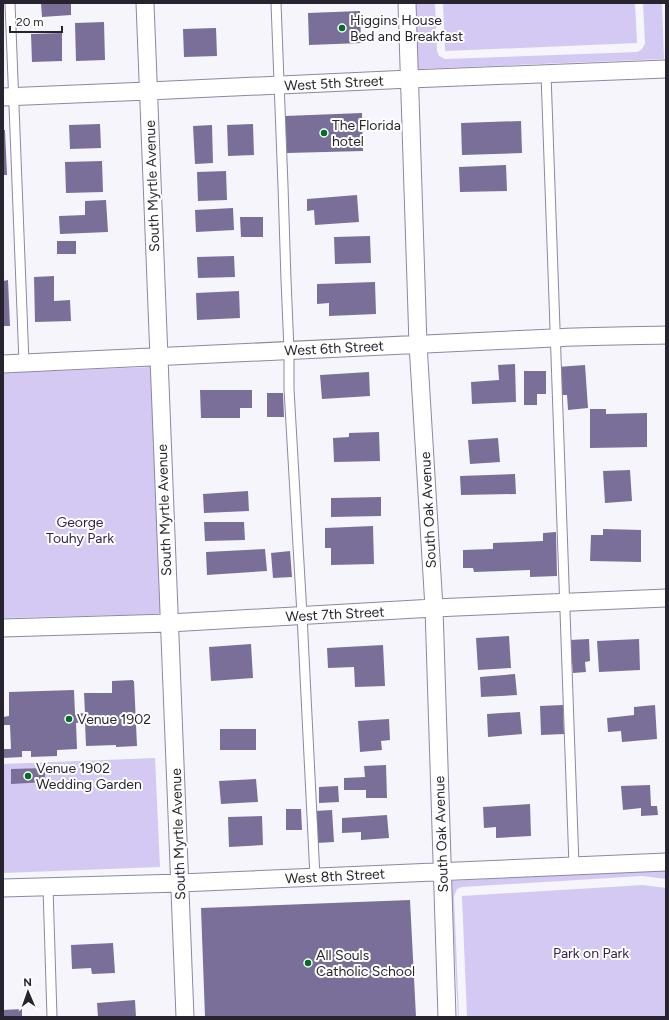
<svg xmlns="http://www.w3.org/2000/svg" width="669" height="1020" font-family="Figtree,sans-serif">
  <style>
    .green { fill: #d3c9f2 }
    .building { fill: #7a6f98 }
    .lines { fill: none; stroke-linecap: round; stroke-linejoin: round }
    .service-casing { stroke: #8e87a3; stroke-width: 11 }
    .minor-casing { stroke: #8e87a3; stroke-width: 19 }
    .service { stroke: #fff; stroke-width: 9 }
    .minor { stroke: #fff; stroke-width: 17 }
    .poi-dot { fill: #007124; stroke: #fff; stroke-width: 1.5 }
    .labels { text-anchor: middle; stroke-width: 4; stroke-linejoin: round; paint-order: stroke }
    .poi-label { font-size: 14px; fill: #27242f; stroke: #fff; text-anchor: start }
    .street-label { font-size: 14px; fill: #27242f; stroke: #fff }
    .park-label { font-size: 14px; fill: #311d53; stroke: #fff }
  </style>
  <rect width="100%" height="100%" fill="#f6f5fb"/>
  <path class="green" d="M416,3H435L437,51L439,56L445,59L637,52C642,50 643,48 645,43L643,3H662L664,59L418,69Z
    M443,3H635L637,43L445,51Z
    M151,367L162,614L3,618V373Z
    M155,758L160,867L3,873V764Z
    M666,869V879L642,876L462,887L457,889L454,896L459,1017H458L451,881Z
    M643,885L666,888V1017H467L462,896Z"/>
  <path class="building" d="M41,3H71V15L42,17Z
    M360,11L361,43L309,45L308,13Z
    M104,22L105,60L76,61L75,23Z
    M216,28L217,56L184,57L183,29Z
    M62,33V61L32,62L31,34Z
    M362,113L363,151L287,153L285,116Z
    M521,121L522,153L462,155L461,123Z
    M100,124L101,148L70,149L69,125Z
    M253,124L254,155L228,156L227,125Z
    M212,125L213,163L195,164L193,126Z
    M3,130H5L7,175H3Z
    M102,161L103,192L66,193L65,162Z
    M506,165L507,191L460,192L459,167Z
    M226,171L227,200L198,201L197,172Z
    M357,195L359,222L315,225L314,210L307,211V199Z
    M106,200L108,232L60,234L59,216L85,215V201Z
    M233,208L234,230L196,232L195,210Z
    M240,217H263V237H241Z
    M370,236L371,263L335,264L334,237Z
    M57,241H76V254H57Z
    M234,256L235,277L198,278L197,257Z
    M54,276V301L70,300L71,321L35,322L34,277Z
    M8,280L10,326H3V281Z
    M375,282L376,314L329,316V303L317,304V284Z
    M239,291L240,318L197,320L196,293Z
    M515,364L516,402L472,404L471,382L499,380L498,365Z
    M585,365L588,408L568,410L567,395H559L557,367Z
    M524,371H546V394H537V405H524Z
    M369,372L370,396L322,399L320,375Z
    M200,390H252V408H240V418H201Z
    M267,393H283L284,417H267Z
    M590,409H606V414L647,413V447L590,448Z
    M379,432L380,461L334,462L333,438L349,437V433Z
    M498,438L500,462L470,464L468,440Z
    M630,470L632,501L605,503L603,471Z
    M515,474L516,494L461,495L460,476Z
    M248,491L249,511L204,513L203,494Z
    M381,497V516L331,517V498Z
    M204,522H244L245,540L205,541Z
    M373,526L374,564L331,565V548H325V528Z
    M603,529L641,530V562L590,561L591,535H603Z
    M556,532L557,576L530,577V570L474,572L473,568H463V550L493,549V543L543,541V533Z
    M265,549L267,571L207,575L206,552Z
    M290,551L292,577L273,578L271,553Z
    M509,636L511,668L478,670L476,638Z
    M589,639L590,661L585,662L586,672L573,673L570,640Z
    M639,639L640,670L599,672L597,641Z
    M251,644L253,678L211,681L209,647Z
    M383,645L385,686L355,687L354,667L328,668L327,648Z
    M515,674L517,695L481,697L480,677Z
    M133,680V681H134L137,746L116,747V745L86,746L85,722L76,723L77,749L57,750V756L31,757V751H22V757L3,758V749H11L10,725H3V717L9,716V692L74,690L75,714L85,713L84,693H112V681Z
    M563,705L564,734L541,735L540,706Z
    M655,705L657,739L622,742L621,731L608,732L607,718L634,715V707Z
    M520,712L522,734L488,737L487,714Z
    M389,719L390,740L381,741L382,750L360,752L358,721Z
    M220,729H256V750H220Z
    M386,765L387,798H366V790H344V778L365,777L364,766Z
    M45,768V782L11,784V769Z
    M256,779L258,802L221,804L219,781Z
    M650,785L651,806H657L658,815L641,816V808L623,810L621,786Z
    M338,786L339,802L319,803V787Z
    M530,804L531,836L496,838V827L484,828L483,807Z
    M286,809H301L302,830H286Z
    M332,810L334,842L316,843L315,811Z
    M387,815L389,838L361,840V832L342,833V818Z
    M262,816L263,845L229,847L228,817Z
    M410,900L416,1017H205L201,908Z
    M113,943L115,973L92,974L91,968L72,969L71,945Z
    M135,1000L136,1017H98L97,1003Z
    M22,1009V1017H3V1010Z"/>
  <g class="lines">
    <g class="service-casing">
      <path id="service" d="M10,3L24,363
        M276,3L283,186L286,280L289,350V389L302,615L315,877
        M546,74L574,866
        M48,887L52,1017"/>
    </g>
    <g class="minor-casing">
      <path id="minor" d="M145,3L185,1017
        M407,3L418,344L434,608L447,1017
        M3,97L148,91L410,79L666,69
        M3,364C186,356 369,345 553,338C590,336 628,336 666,335
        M3,628L169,623L434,608L666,598
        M3,888L180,883L666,862"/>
    </g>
    <use href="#service" class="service"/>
    <use href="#minor" class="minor"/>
  </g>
  <g class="poi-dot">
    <circle cx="342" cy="28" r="4"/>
    <circle cx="324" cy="133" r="4"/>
    <circle cx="69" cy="719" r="4"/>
    <circle cx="28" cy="776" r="4"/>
    <circle cx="308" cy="963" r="4"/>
  </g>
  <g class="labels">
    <g class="poi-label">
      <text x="350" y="25">Higgins House<tspan x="350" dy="16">Bed and Breakfast</tspan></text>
      <text x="332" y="130">The Florida<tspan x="332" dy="16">hotel</tspan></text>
      <text x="77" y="724">Venue 1902</text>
      <text x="36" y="773">Venue 1902<tspan x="36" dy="16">Wedding Garden</tspan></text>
      <text x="316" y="960">All Souls<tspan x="316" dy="16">Catholic School</tspan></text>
    </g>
    <g class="street-label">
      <text transform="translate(334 83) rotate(-3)" y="5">West 5th Street</text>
      <text transform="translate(152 186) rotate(-92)" y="5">South Myrtle Avenue</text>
      <text transform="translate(334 348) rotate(-3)" y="5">West 6th Street</text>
      <text transform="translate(164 510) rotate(-92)" y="5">South Myrtle Avenue</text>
      <text transform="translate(428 510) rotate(-93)" y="5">South Oak Avenue</text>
      <text transform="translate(335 614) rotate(-3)" y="5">West 7th Street</text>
      <text transform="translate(178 834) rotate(-92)" y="5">South Myrtle Avenue</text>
      <text transform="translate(441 834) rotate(-92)" y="5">South Oak Avenue</text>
      <text transform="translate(335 876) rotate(-3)" y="5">West 8th Street</text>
    </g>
    <g class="park-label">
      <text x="80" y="527">George<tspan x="80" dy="16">Touhy Park</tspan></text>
      <text x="591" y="958">Park on Park</text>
    </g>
  </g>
  <rect width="669" height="1020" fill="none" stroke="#27242f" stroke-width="8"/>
  <g transform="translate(28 992) rotate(358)" stroke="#ffffff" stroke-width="3" paint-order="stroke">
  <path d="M0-3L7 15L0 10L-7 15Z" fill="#27242f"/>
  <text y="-6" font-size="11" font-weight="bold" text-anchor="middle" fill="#27242f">N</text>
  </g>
  <path d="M10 26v6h52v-6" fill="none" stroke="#27242f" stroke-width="2"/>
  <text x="16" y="26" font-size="12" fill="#27242f" stroke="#ffffff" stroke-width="3" paint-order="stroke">20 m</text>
</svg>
